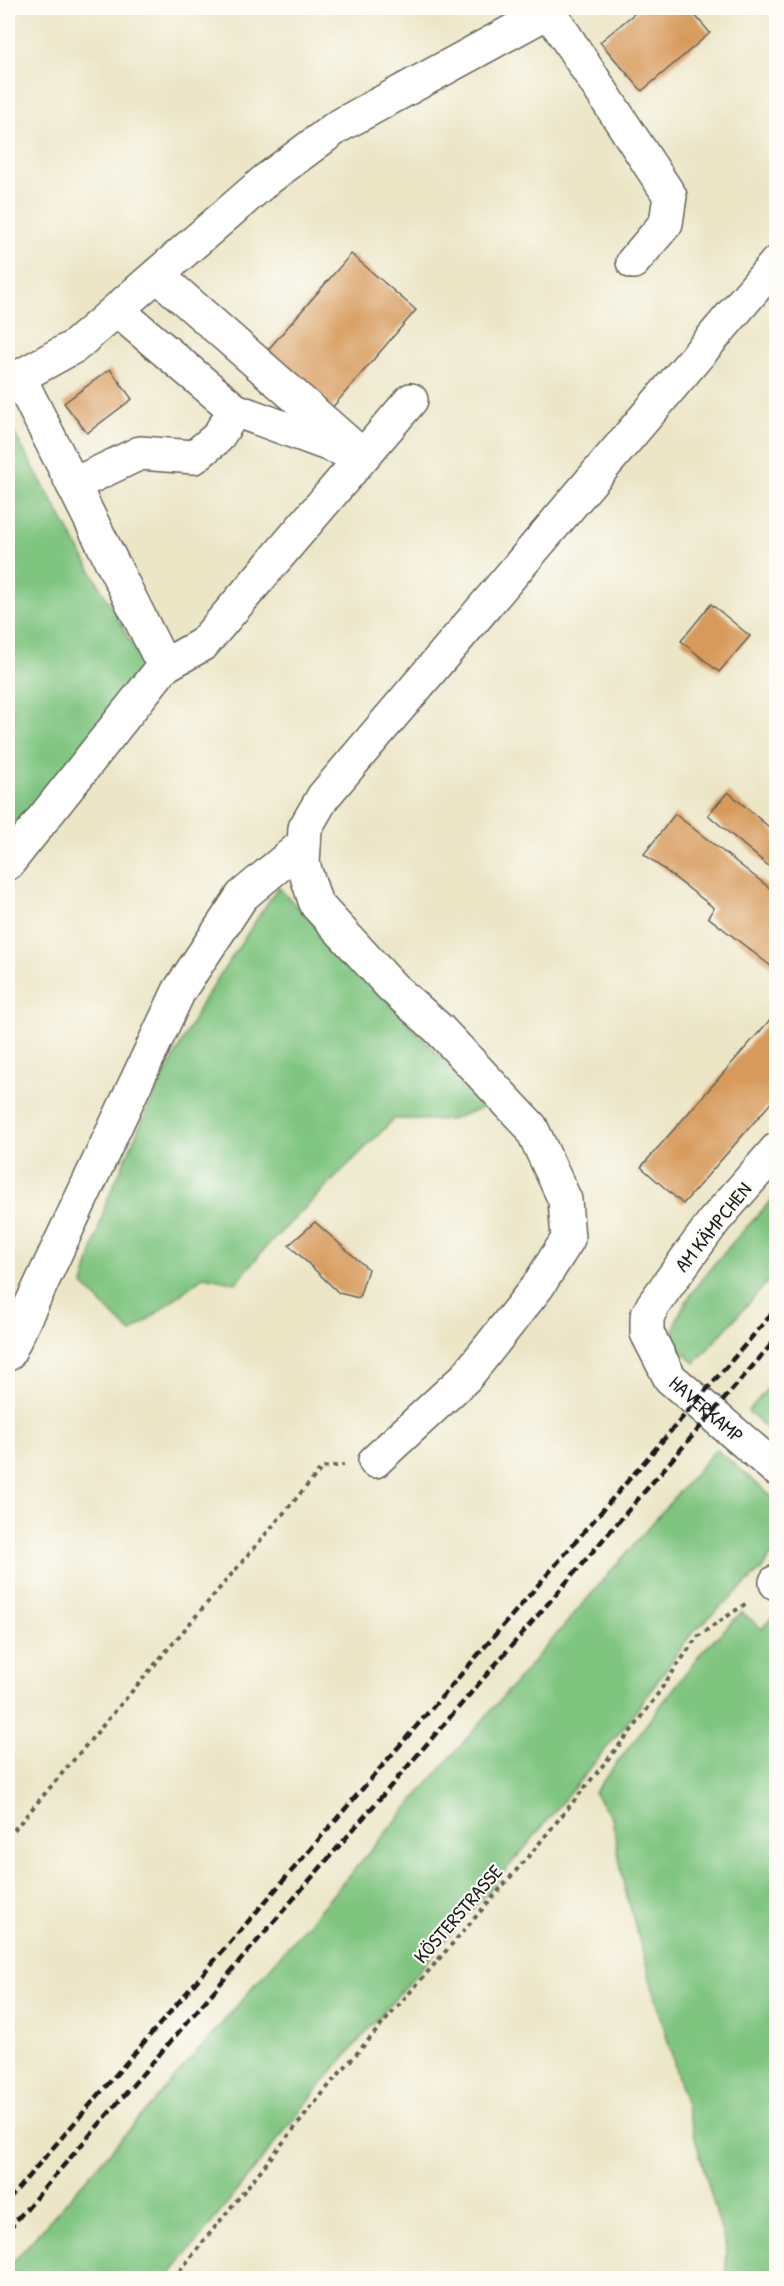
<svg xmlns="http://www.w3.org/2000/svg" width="784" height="2286" font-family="'Patrick Hand',sans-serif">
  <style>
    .green { fill: #7fc580; stroke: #4e704e; stroke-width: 1.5 }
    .building { fill: #d79a5a }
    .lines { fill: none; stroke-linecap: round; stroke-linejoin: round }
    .minor-casing { stroke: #656358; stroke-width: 36 }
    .path { stroke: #656358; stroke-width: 4; stroke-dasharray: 4.5 4.5; stroke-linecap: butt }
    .minor { stroke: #fff; stroke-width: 33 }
    .rail { stroke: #1c1c1c; stroke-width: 4.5; stroke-dasharray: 9 4.5; stroke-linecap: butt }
    .labels { text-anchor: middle; stroke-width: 4.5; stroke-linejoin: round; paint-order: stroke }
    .street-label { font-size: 20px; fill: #1c1c1c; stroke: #fdfcf7 }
  </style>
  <rect width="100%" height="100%" fill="#fdfcf7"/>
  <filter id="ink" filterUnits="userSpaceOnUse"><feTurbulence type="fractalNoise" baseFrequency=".0167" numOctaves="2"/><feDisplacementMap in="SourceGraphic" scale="12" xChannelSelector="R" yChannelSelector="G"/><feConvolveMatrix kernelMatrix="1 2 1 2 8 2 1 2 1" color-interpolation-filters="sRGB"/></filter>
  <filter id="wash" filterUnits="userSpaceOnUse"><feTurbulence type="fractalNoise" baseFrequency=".008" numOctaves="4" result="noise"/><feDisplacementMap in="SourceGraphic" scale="24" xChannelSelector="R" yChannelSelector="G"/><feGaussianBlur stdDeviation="1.35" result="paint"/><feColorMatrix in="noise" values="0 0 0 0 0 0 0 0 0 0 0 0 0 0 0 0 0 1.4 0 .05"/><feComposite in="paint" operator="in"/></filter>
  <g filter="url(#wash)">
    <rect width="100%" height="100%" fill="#ece6c7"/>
    <path class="green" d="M9,424L146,669L8,844V425Z
      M278,887L488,1106L449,1120L394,1119L266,1247L236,1283L204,1276L131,1333L83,1285L106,1203L147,1110L203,1001Z
      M776,1195V1273L695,1363C687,1356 674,1345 674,1333C673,1300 753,1222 776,1195Z
      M776,1379V1437L748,1411Z
      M716,1449L776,1500V1549L761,1570L691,1634L631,1718L528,1844L325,2080L168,2278H8V2268L199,2050Z
      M742,1612L762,1629L776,1612V2278H725L727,2251L624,1886L612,1818L594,1793L700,1654Z"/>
    <g id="blocks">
      <path class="building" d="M641,8H689L710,33L642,91L600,42Z
        M351,254L416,310L331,409L266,352Z
        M110,369L132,399L87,433L64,403Z
        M711,604L750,636L719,672L681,641Z
        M728,792L776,833V861L771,868L708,815Z
        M675,814L776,893V970L708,917L714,908L644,854Z
        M776,1013V1097L683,1204L641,1167Z
        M315,1222L368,1269L359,1298L339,1293L289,1245Z"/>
    </g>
  </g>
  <g filter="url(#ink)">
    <use href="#blocks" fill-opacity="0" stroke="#656358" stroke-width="1.5"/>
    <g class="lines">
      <g class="minor-casing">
        <g id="minor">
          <path d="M549,11L670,196L666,223L633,262"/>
          <path d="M157,275L363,456"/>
          <path d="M8,379L19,377L75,346L266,180L337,127L555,8"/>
          <path d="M235,410L344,450"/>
          <path d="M73,485L140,453L194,457L217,438L235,410L117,310"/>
          <path d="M164,666L203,644L411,400"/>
          <path d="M8,863L164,666L19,377"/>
          <path id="s1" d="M776,1150L714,1221L653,1305L647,1317V1333L670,1378L776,1469"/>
          <path d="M8,1354L179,991L242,896L304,844"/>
          <path d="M375,1461L466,1377L538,1286L568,1239L565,1200L531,1127L440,1030L392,987L316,904L303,864L305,828L323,797L776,263"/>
          <path d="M776,1582V1583"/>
        </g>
      </g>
      <path class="path" d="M8,1837L322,1468L344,1465
        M174,2278L331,2083L533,1851L639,1721L697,1637L748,1602"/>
      <use href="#minor" class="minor"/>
      <path class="rail" d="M8,2200L776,1309
        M8,2230L776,1339"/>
    </g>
  </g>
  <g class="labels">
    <g class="street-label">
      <text transform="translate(713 1227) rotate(-51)" y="7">AM KÄMPCHEN</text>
      <text dy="7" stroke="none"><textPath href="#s1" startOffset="326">HAVERKAMP</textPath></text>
      <text transform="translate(458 1914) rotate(-49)" y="7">KÖSTERSTRASSE</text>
    </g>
  </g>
  <rect width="784" height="2286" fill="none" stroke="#fdfcf7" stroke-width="30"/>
</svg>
